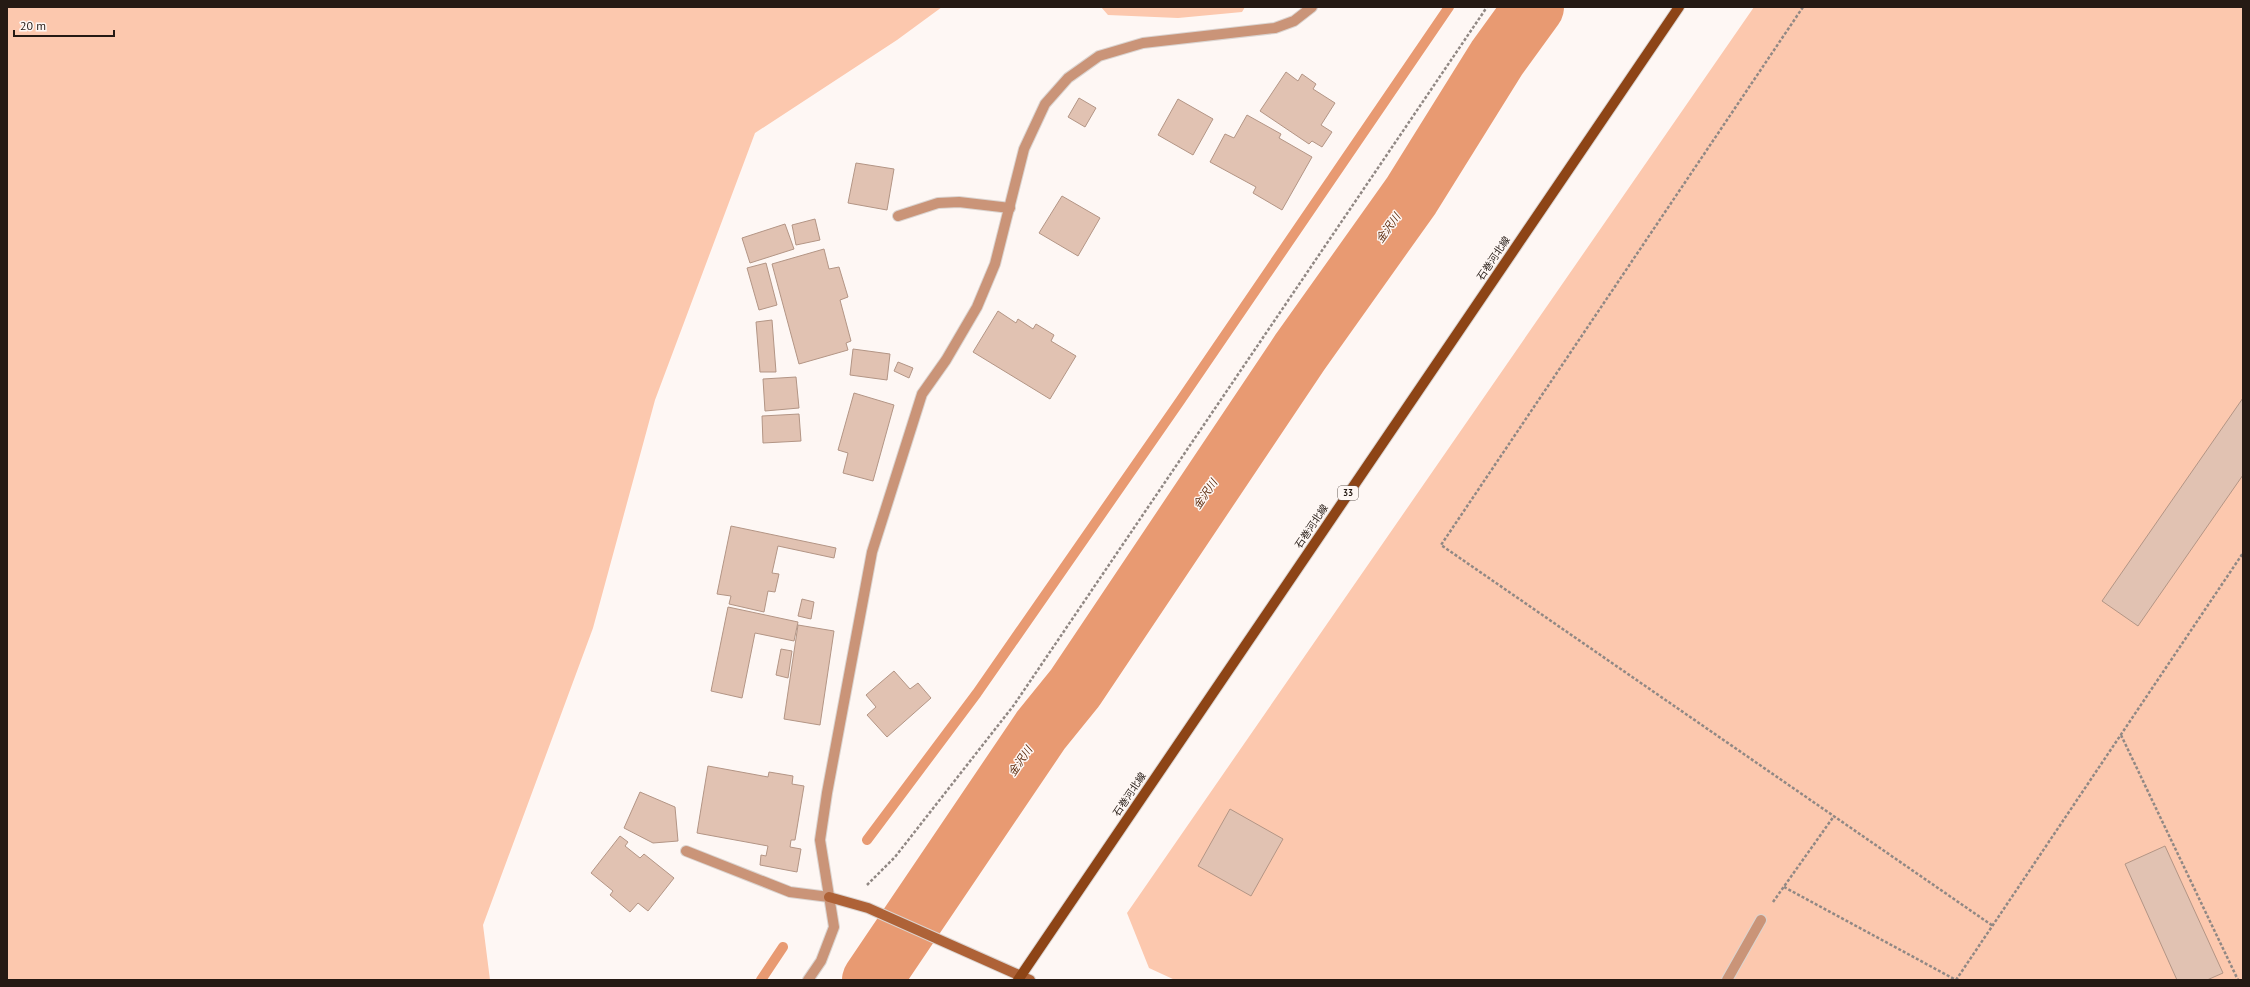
<svg xmlns="http://www.w3.org/2000/svg" width="2250" height="987" font-family="'PT Sans','Noto Sans JP',sans-serif">
  <style>
    .green { fill: #fcc8ae }
    .lines { fill: none; stroke-linecap: round; stroke-linejoin: round }
    .stream { stroke: #e89a72; stroke-width: 10 }
    .river { stroke: #e89a72; stroke-width: 60 }
    .building { fill: #e1c2b2; stroke: #b39585 }
    .lane-casing { stroke: #dbd4d0; stroke-width: 12 }
    .street-casing { stroke: #dbd4d0; stroke-width: 12 }
    .secondary-casing { stroke: #dbd4d0; stroke-width: 12 }
    .primary-casing { stroke: #dbd4d0; stroke-width: 12 }
    .path { stroke: #918884; stroke-width: 2.5; stroke-dasharray: 3 2; stroke-linecap: butt }
    .lane { stroke: #ca9478; stroke-width: 10 }
    .street { stroke: #ca9478; stroke-width: 10 }
    .secondary { stroke: #ae6237; stroke-width: 10 }
    .primary { stroke: #8d4416; stroke-width: 10 }
    .labels { text-anchor: middle; stroke-width: 3; stroke-linejoin: round; paint-order: stroke }
    .shield { fill: #fef7f4; stroke: #665c57; stroke-width: 1 }
    .shield-label { font-size: 9px; font-weight: bold; fill: #251a14 }
    .street-label { font-size: 10px; fill: #251a14; stroke: #fef7f4 }
    .water-label { font-size: 11px; font-style: italic; fill: #5d2b0d; stroke: #fef7f4 }
  </style>
  <rect width="100%" height="100%" fill="#fef7f4"/>
  <path class="green" d="M7,7H942L897,40L755,133L655,400L593,628L483,925L490,980H7Z
    M1101,7H1245L1242,12L1178,18L1108,15Z
    M1754,7H2243V980H1175L1149,968L1127,913Z"/>
  <g class="lines">
    <path class="stream" d="M867,840L977,693L1180,401L1449,7
      M761,980L783,947"/>
    <path class="river" d="M872,980L1041,730L1075,688L1300,352L1411,196L1497,58L1534,7"/>
  </g>
  <path class="building" d="M1286,72L1298,81L1302,74L1316,84L1313,89L1335,103L1321,125L1332,132L1322,147L1312,141L1309,144L1260,111Z
    M1079,98L1096,108L1085,127L1068,117Z
    M1178,99L1213,119L1193,155L1158,135Z
    M1247,115L1281,134L1279,138L1312,157L1282,210L1253,193L1256,187L1210,162L1225,134L1234,138Z
    M856,163L894,169L887,210L848,203Z
    M1062,196L1100,218L1078,256L1039,233Z
    M815,219L820,240L796,245L792,225Z
    M785,224L794,249L750,263L742,238Z
    M824,249L829,269L839,267L848,297L840,300L851,341L846,343L848,350L799,364L772,264Z
    M766,263L777,305L759,310L747,268Z
    M998,311L1016,323L1018,319L1033,329L1036,324L1054,335L1051,341L1076,356L1050,399L973,352Z
    M772,320L776,372H760L756,322Z
    M853,349L890,354L887,380L850,375Z
    M898,362L913,368L909,378L894,371Z
    M796,377L799,408L765,411L763,379Z
    M854,393L894,405L873,481L843,473L848,453L838,450Z
    M2243,398V475L2138,626L2102,601Z
    M799,414L801,441L763,443L762,416Z
    M731,526L836,548L834,558L778,546L772,573L779,574L775,592L768,591L764,612L729,604L731,596L717,594Z
    M802,599L814,602L811,619L798,616Z
    M728,607L798,622L794,641L755,633L742,698L711,691Z
    M798,625L834,631L820,725L784,719Z
    M781,649L792,651L788,678L776,675Z
    M894,671L910,689L918,683L931,698L887,737L867,715L876,707L866,695Z
    M708,766L768,777L769,772L793,776L792,784L804,786L795,840H791L790,847L801,849L797,872L760,865L761,855L766,856L768,846L697,833Z
    M640,792L675,807L678,841L653,843L624,828Z
    M1230,809L1283,839L1251,896L1198,866Z
    M620,836L628,842L625,846L640,858L644,854L674,878L648,911L638,903L630,912L610,895L613,891L591,873Z
    M2165,846L2223,973L2207,980H2177L2125,864Z"/>
  <g class="lines">
    <g class="lane-casing">
      <path id="lane" d="M898,216L938,203L959,202L1010,208
        M686,851L790,892L829,897
        M1727,980L1761,920"/>
    </g>
    <g class="street-casing">
      <path id="street" d="M808,980L821,961L834,927L820,840L827,793L872,552L922,394L946,360L977,307L995,264L1024,149L1045,104L1068,78L1099,56L1143,43L1275,28L1294,21L1312,7"/>
    </g>
    <g class="secondary-casing">
      <path id="secondary" d="M829,897L868,908L1030,980"/>
    </g>
    <g class="primary-casing">
      <path id="primary" d="M1018,980L1679,7"/>
    </g>
    <path class="path" d="M1803,7L1441,545L1993,926
      M2121,735L2238,980
      M867,885L895,857L1014,705L1487,7
      M1784,887L1956,980
      M1773,902L1834,816
      M1956,980L2243,553"/>
    <use href="#lane" class="lane"/>
    <use href="#street" class="street"/>
    <use href="#secondary" class="secondary"/>
    <use href="#primary" class="primary"/>
  </g>
  <g class="labels">
    <rect class="shield" x="1338" y="486" width="20" height="14" rx="3"/>
    <g class="shield-label">
      <text x="1348" y="496">33</text>
    </g>
    <g class="street-label">
      <text transform="translate(1493 258) rotate(-56)" y="4">石巻河北線</text>
      <text transform="translate(1311 526) rotate(-56)" y="4">石巻河北線</text>
      <text transform="translate(1129 794) rotate(-56)" y="4">石巻河北線</text>
    </g>
    <g class="water-label">
      <text transform="translate(1388 228) rotate(-55)" y="4">金沢川</text>
      <text transform="translate(1205 494) rotate(-56)" y="4">金沢川</text>
      <text transform="translate(1020 761) rotate(-56)" y="4">金沢川</text>
    </g>
  </g>
  <rect width="2250" height="987" fill="none" stroke="#251a14" stroke-width="16"/>
  <path d="M14 30v6h100v-6" fill="none" stroke="#251a14" stroke-width="2"/>
  <text x="20" y="30" font-size="12" fill="#251a14" stroke="#fef7f4" stroke-width="3" paint-order="stroke">20 m</text>
</svg>
